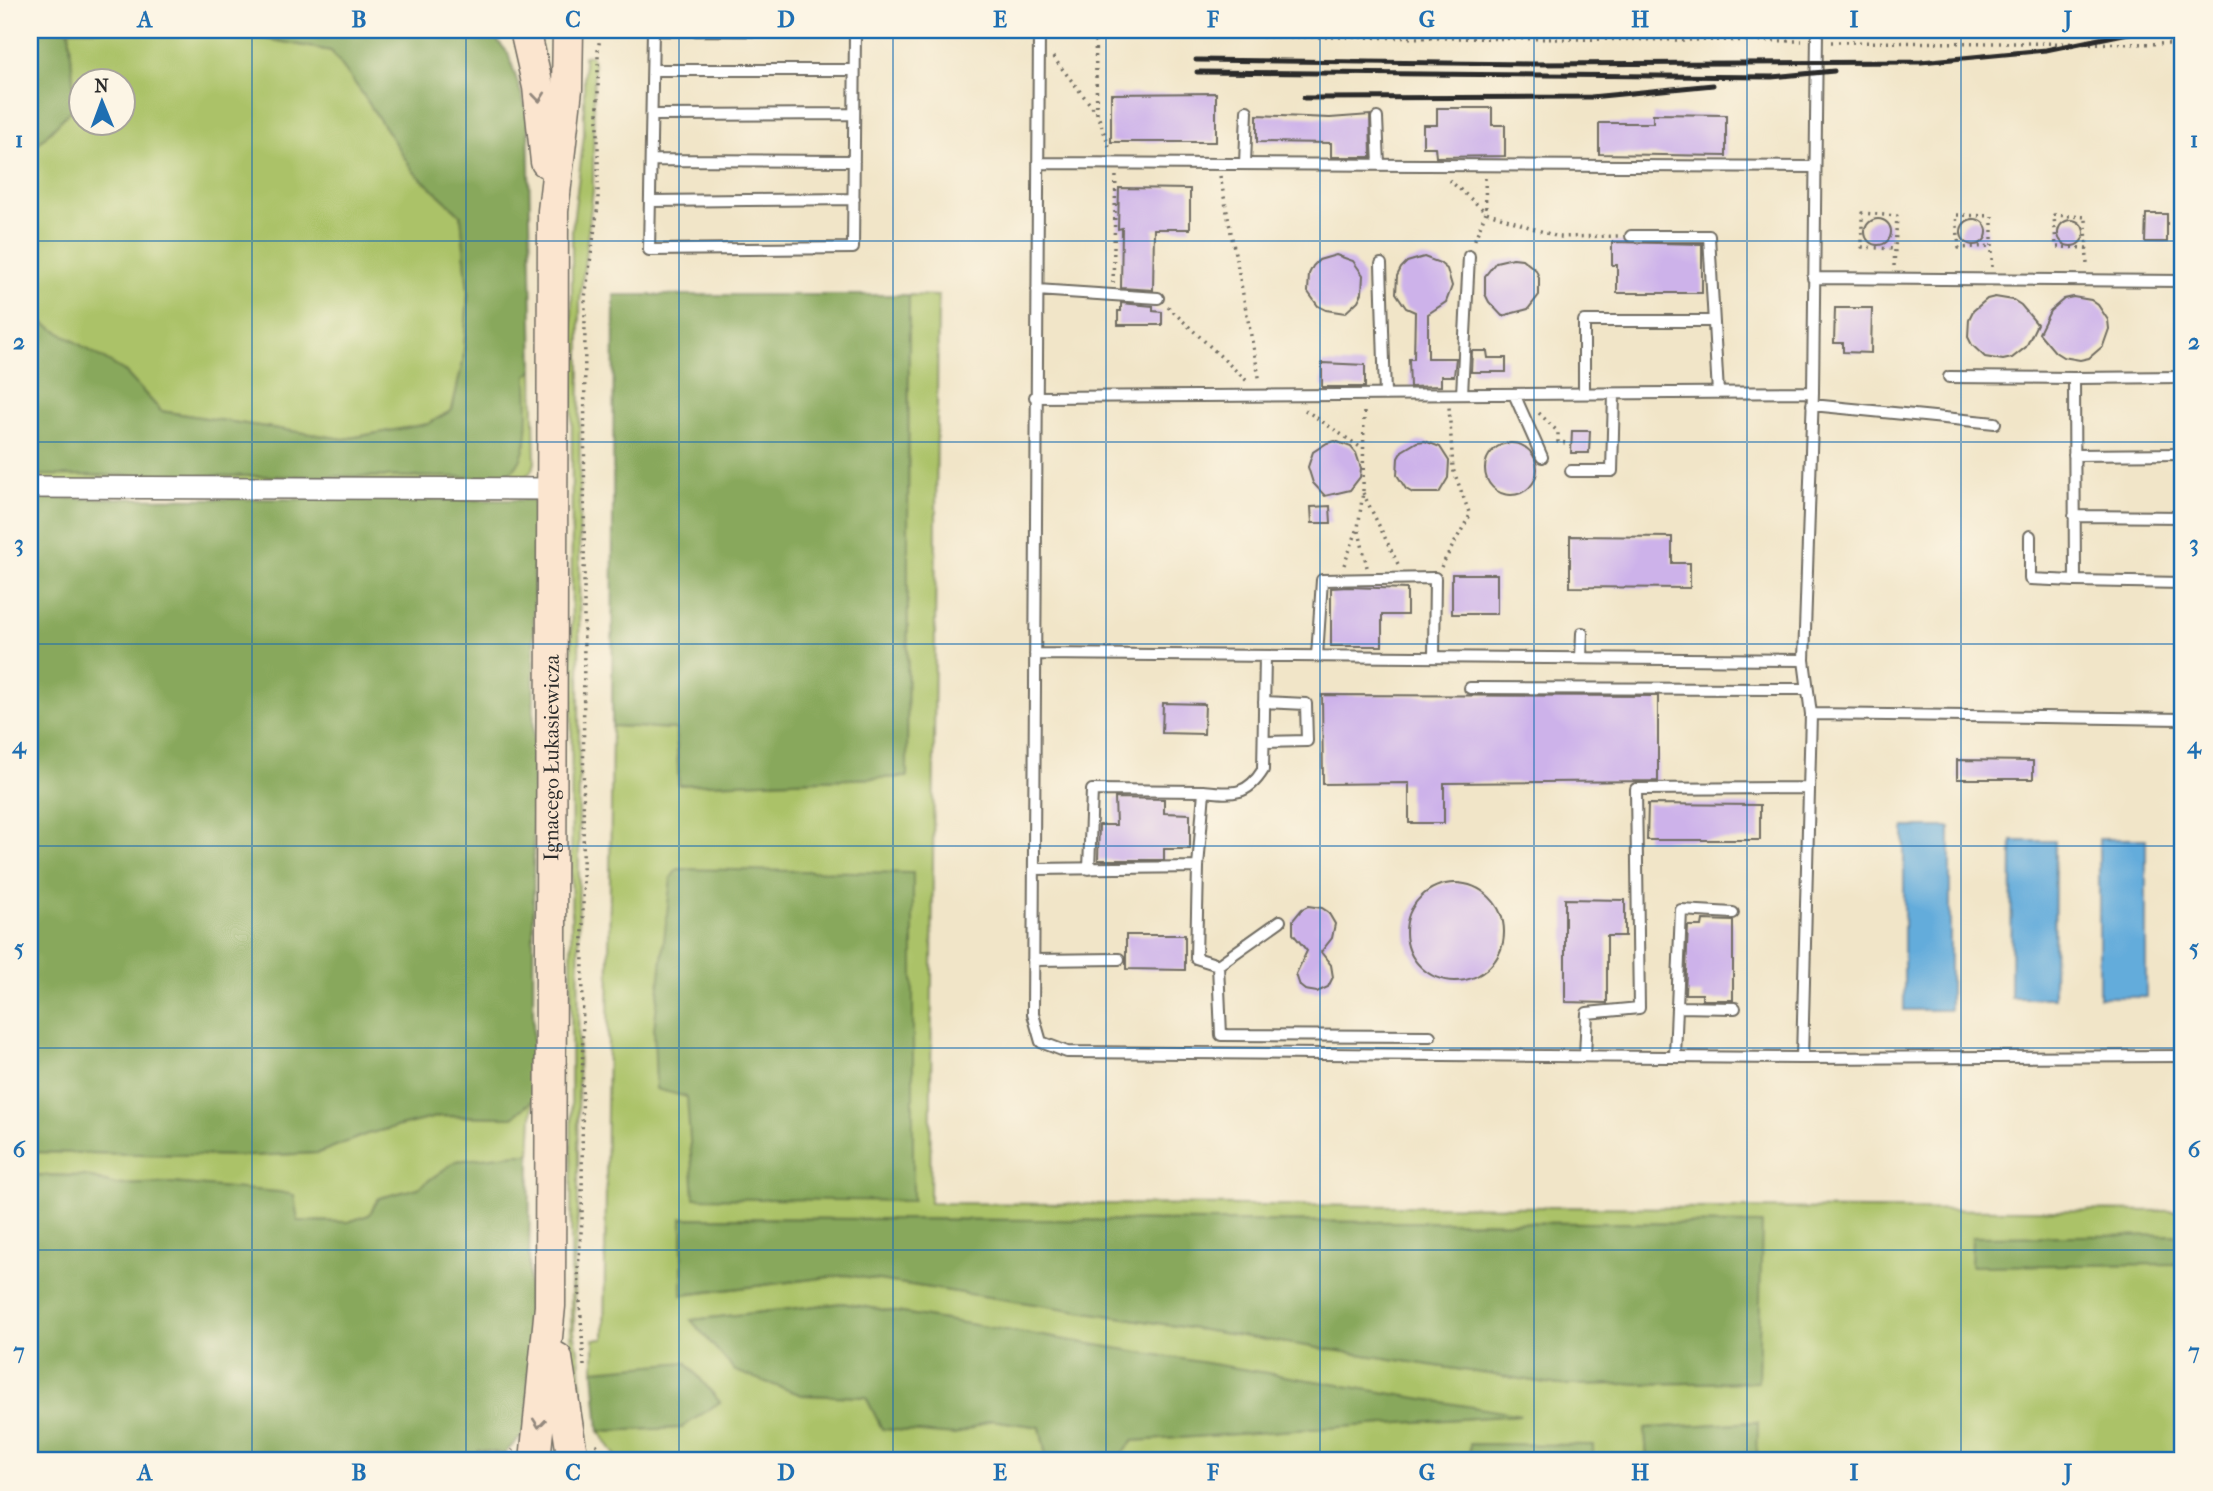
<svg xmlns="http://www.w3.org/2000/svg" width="2213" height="1491" font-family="'IM FELL French Canon',serif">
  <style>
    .green { fill: #abc267; stroke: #6b7649; stroke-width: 2; fill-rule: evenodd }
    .forest { fill: #88a85c; stroke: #5a6a44; stroke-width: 2 }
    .water { fill: #63acdb; stroke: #476c83; stroke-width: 2 }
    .building { fill: #cdb2ea }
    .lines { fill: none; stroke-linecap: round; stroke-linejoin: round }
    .service-casing { stroke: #706c62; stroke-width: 14 }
    .minor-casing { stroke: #706c62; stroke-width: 24 }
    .secondary-casing { stroke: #706c62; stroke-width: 33 }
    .path { stroke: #706c62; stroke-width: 3.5; stroke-dasharray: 2 5; stroke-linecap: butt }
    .service { stroke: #fff; stroke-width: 10 }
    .minor { stroke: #fff; stroke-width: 21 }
    .secondary { stroke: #fbe5cf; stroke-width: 30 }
    .rail { stroke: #2b2b2b; stroke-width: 5 }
    .oneway { stroke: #93887d }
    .grid { fill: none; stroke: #1f6fb2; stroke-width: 2; stroke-opacity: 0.55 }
    .labels { text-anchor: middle; stroke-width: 6; stroke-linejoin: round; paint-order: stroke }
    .street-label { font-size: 21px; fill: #2b2b2b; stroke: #fcf5e5 }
    .neatline { fill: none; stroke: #1f6fb2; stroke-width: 2.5 }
    .grid-label { font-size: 23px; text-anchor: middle; font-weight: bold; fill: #1f6fb2 }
  </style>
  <rect width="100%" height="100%" fill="#fcf5e5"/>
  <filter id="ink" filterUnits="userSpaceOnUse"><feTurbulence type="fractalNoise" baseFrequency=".0143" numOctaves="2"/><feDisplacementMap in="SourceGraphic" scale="14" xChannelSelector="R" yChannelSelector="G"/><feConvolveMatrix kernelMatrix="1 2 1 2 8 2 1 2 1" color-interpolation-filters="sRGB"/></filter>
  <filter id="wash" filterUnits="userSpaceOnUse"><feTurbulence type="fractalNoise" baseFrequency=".00686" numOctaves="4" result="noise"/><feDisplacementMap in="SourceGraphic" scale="28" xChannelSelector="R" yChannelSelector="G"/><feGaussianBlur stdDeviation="1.57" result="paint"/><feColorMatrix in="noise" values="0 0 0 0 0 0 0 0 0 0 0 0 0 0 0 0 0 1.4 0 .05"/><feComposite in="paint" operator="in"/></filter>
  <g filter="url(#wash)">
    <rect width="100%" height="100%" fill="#f1e5c8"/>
    <path class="green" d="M69,30H219L331,51L362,93L414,172L461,215L468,293L463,361L452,410L428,424L344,439L161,411L124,371L30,315V152L75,106ZM80,80H122V122H80Z
      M591,55L594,62L593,190L580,301L578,1216L574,1268V1332L579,1355L584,1439L575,1440L571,1343L572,231L584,135V56Z
      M909,295L938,296L930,1203L2183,1211V1461H1757V1422L1645,1428L1647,1461H1115L1133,1441L1517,1415L842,1303L692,1320L802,1395L866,1397L955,1435L991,1420L1040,1427L1047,1461H619L599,1431L681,1428L594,1370V1339H604L612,726L676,729L679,785L907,777ZM682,1218L1761,1224L1758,1382L1559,1385L846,1275L683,1295Z
      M533,371L535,463C530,478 522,479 508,481L30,483V475L480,477L507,473L526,444L527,375Z
      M533,1100L530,1154L456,1161L418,1188L379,1198L369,1215L348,1222L298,1221L211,1187L172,1183L116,1185L85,1176L30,1175V1152L250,1156L318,1153L367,1134L440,1116L513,1117Z"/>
    <path class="forest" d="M30,30H69L75,106L30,152Z
      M219,30H495L498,41L508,53L528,114L533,371L527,375C527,399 534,462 508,473C500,476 488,476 480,477L30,475V315L124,371L161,411L344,439L428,424L452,410L463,361L468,293L461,215L414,172L362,93L331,51Z
      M614,295H909L907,777L679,785L676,729L612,726Z
      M30,498L534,500L533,1100L513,1117L440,1116L367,1134L318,1153L250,1156L30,1152Z
      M677,869L913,873V1201L694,1198L687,1097L656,1089L654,1030L671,878Z
      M517,1154H530L528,1430L504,1454L478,1450V1461H30V1175L85,1176L116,1185L172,1183L279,1192L294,1195L298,1221L348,1222L369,1215L379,1198L418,1188L456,1161Z
      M682,1218L1762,1224L1758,1382L1559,1385L846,1275L682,1295Z
      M2183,1235V1264L1971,1266L1972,1237Z
      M842,1303L1521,1415L1133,1441L1115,1461H1047L1040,1427L991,1420L955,1435L882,1429L866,1397L802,1395L735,1371L691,1320Z
      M686,1362L720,1402L681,1428L599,1431L594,1370Z
      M1758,1422L1757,1461H1647L1645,1428Z
      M1470,1444L1593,1445V1461H1469Z"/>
    <path class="water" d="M1904,827H1950V1010H1904Z
      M2099,839H2146V997H2099Z
      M2012,841H2055L2054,998H2011Z"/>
    <g id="blocks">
      <path class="building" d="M1216,93V142H1111V94Z
        M1437,108H1492V125H1505V156L1436,157L1435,147H1423V125H1437Z
        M1653,114L1726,115V156L1599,154V123H1653Z
        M1257,115L1330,118L1370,115L1371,157H1331V143L1257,142Z
        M1119,188L1190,189V229H1154L1153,290L1121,288L1122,228L1118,229Z
        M2146,214H2167V242H2145Z
        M1961 232a13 13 0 1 1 26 0a13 13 0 1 1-26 0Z
        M1865 232a13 13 0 1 1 26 0a13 13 0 1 1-26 0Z
        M2058 233a13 13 0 1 1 26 0a13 13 0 1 1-26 0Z
        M1612,242L1702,244V293H1617V265H1612Z
        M1336,255L1353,261L1363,275L1362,293L1358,301L1345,313L1326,310L1318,306L1308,292L1309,274L1313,266L1319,260Z
        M1424,257L1440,263L1447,269L1452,286L1446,302L1428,314V358H1456L1454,376H1441V386L1410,387L1409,359H1414L1415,312L1406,308L1396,293L1397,276L1401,268L1407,262Z
        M1513,258L1522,259L1536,270L1539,278V295L1528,309L1502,316L1489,302L1485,294V276L1496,262Z
        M1995,297L2013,300L2021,305L2037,324L2026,347L2012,358L2003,360L1985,357L1972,345L1968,337L1969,319L1973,311L1987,299Z
        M2073,297L2091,300L2098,305L2108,320L2109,329L2103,346L2089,358L2080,360L2063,357L2055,352L2039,333L2050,311L2064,299Z
        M1121,303L1153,306V311L1162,312V325H1118V311H1121Z
        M1835,308H1872L1871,353L1843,352V343H1834Z
        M1472,351H1487L1488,358H1506V372H1471Z
        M1322,363L1365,365V387H1322Z
        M1572,431H1590L1589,453H1571Z
        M1335,441L1351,447L1356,453L1361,468L1360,477L1350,490L1325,496L1313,483L1308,467L1313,452L1327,443Z
        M1425,441L1440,447L1449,461L1448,478L1439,493H1413L1406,489L1397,475L1398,458L1402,451L1417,442Z
        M1485 469a26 26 0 1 1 52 0a26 26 0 1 1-52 0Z
        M1330,506L1331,523H1312L1311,507Z
        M1570,536L1672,537V563H1690V588L1570,587Z
        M1452,574H1497V614H1452Z
        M1348,587L1407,589V615H1382V646H1331V588Z
        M1322,695L1658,696V781L1444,783V823H1409V783L1323,784Z
        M1163,703L1205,704L1204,734L1162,733Z
        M1957,760L2033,761V779H1957Z
        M1115,798L1164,799V813L1190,814V849H1164V860H1098L1099,825H1116Z
        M1648,804L1760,805V840H1647Z
        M1406 932a49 49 0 1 1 98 0a49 49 0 1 1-98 0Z
        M1565,899L1625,900V936H1607V1003L1565,1002Z
        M1308,906L1322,908L1328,912L1335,924L1332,938L1321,952L1331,965L1333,977L1328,987L1317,992L1305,990L1300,986L1296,974L1307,951L1293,934V920L1302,909Z
        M1703,920L1733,921V1000H1702V994H1685L1688,926H1702Z
        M1126,935H1185V970L1126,969Z"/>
    </g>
  </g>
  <g filter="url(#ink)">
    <use href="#blocks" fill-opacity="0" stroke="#706c62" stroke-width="2"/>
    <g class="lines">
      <g class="service-casing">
        <path id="service" d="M653,30L855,31L853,248L649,250Z
          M1039,30L1033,1014L1041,1042L1067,1052L1802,1058L2183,1056
          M653,70H854
          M652,115L854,114
          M1377,118L1379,165
          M651,160L854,161
          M1039,163L1814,167
          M1245,164L1247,111
          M650,201L854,199
          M1631,236H1709L1718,393
          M1381,264L1385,395
          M1813,278L2183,281
          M1037,290L1158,298
          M1949,377L2074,378
          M2183,377L2074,378L2075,581L2183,583
          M1462,394L1469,256
          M1514,394L1542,457
          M1584,394V321H1714
          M1035,397L1813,392
          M1812,405L1995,423
          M2074,455L2183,454
          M1571,471H1612L1614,394
          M2074,516L2183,517
          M2030,536V579L2075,581
          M1035,654L1804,660
          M1317,656L1322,580L1435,578L1434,657
          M1581,658L1582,633
          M1470,688L1807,689
          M1811,714L2183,719
          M1264,742L1307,741L1306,704L1264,702
          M1204,791C1233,794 1247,796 1263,770L1265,656
          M1034,869L1198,867L1196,958L1218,965L1221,1035L1430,1036
          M1089,869L1092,790L1204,791L1198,867
          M1033,960L1119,959
          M1218,965L1280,921
          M1677,1007L1735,1008
          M1585,1056L1587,1013L1639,1008L1636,789L1809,788
          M1675,1056L1681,910L1733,913
          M1802,1058L1811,714L1804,660L1813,392L1817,30"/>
      </g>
      <g class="minor-casing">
        <path id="minor" d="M30,487L552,489"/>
      </g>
      <g class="secondary-casing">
        <g id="secondary">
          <path d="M525,30L538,87L546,162"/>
          <path d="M557,1358L573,1461"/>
          <path id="s1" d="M535,1461L550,1306L553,211L567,89L568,30"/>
        </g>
      </g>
      <path class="path" d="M1831,42L2183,44
        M1053,57L1097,113L1111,151
        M1097,113L1095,35L1802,41
        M1220,176L1260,382
        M1485,178L1486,212L1558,237L1619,236
        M1449,180L1486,212L1473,244
        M2087,248L2056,247L2054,215L2086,217L2087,267
        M1894,266L1897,216L1862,213V247L1895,249
        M1992,267V216L1956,215L1959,248L1992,246
        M1113,283L1116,175
        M1168,307L1247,381
        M1305,410L1363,449
        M1539,413L1558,432V442L1569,443
        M1363,493L1398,564
        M1359,531L1367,567
        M1344,565L1358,528L1363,492L1364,408
        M1441,567L1470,515L1453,469L1449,407
        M584,1366L578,1270L582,1220L585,298L598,206V51L601,30
        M596,1444L610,1461
        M597,1455L603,1461
        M503,1461L513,1450"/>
      <use href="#service" class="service"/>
      <use href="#minor" class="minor"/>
      <use href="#secondary" class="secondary"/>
      <path class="rail" d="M1196,60L1529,64L1921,62L2046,50L2143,30
        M1197,72L1772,77L1834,71
        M1304,98L1591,97L1713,85"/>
    </g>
    <defs><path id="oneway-chevron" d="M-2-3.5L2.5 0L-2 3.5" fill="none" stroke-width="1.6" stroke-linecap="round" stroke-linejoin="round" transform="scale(1.75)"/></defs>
    <g class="oneway">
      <use href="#oneway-chevron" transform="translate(539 97) rotate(84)"/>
      <use href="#oneway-chevron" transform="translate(539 1423) rotate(96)"/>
    </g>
  </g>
  <path class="grid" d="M252,30V1461M466,30V1461M679,30V1461M893,30V1461M1106,30V1461M1320,30V1461M1534,30V1461M1747,30V1461M1961,30V1461M30,241H2183M30,442H2183M30,644H2183M30,846H2183M30,1048H2183M30,1250H2183"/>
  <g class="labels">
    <g class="street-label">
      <text dy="7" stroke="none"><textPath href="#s1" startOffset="704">Ignacego Łukasiewicza</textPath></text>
    </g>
  </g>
  <rect width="2213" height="1491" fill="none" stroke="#fcf5e5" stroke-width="77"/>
  <g transform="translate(102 102) rotate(359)"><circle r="33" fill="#fcf5e5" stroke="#a8a49b" stroke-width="2"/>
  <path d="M0-5L12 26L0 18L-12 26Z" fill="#1f6fb2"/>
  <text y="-10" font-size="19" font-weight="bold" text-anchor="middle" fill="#2b2b2b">N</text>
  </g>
  <rect x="38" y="38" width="2136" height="1414" class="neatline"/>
  <g class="grid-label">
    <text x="145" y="27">A</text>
    <text x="359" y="27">B</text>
    <text x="573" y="27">C</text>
    <text x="786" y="27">D</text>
    <text x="1000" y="27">E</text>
    <text x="1213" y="27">F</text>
    <text x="1427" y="27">G</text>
    <text x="1640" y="27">H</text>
    <text x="1854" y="27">I</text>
    <text x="2068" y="27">J</text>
    <text x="19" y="147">1</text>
    <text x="2194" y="147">1</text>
    <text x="19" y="349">2</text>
    <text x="2194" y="349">2</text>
    <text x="19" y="551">3</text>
    <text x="2194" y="551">3</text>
    <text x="19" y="753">4</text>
    <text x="2194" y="753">4</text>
    <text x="19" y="955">5</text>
    <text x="2194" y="955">5</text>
    <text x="19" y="1157">6</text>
    <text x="2194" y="1157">6</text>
    <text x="19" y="1359">7</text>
    <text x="2194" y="1359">7</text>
    <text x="145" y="1480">A</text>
    <text x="359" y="1480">B</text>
    <text x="573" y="1480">C</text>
    <text x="786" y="1480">D</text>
    <text x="1000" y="1480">E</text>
    <text x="1213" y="1480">F</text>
    <text x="1427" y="1480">G</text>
    <text x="1640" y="1480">H</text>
    <text x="1854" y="1480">I</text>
    <text x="2068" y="1480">J</text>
  </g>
</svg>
